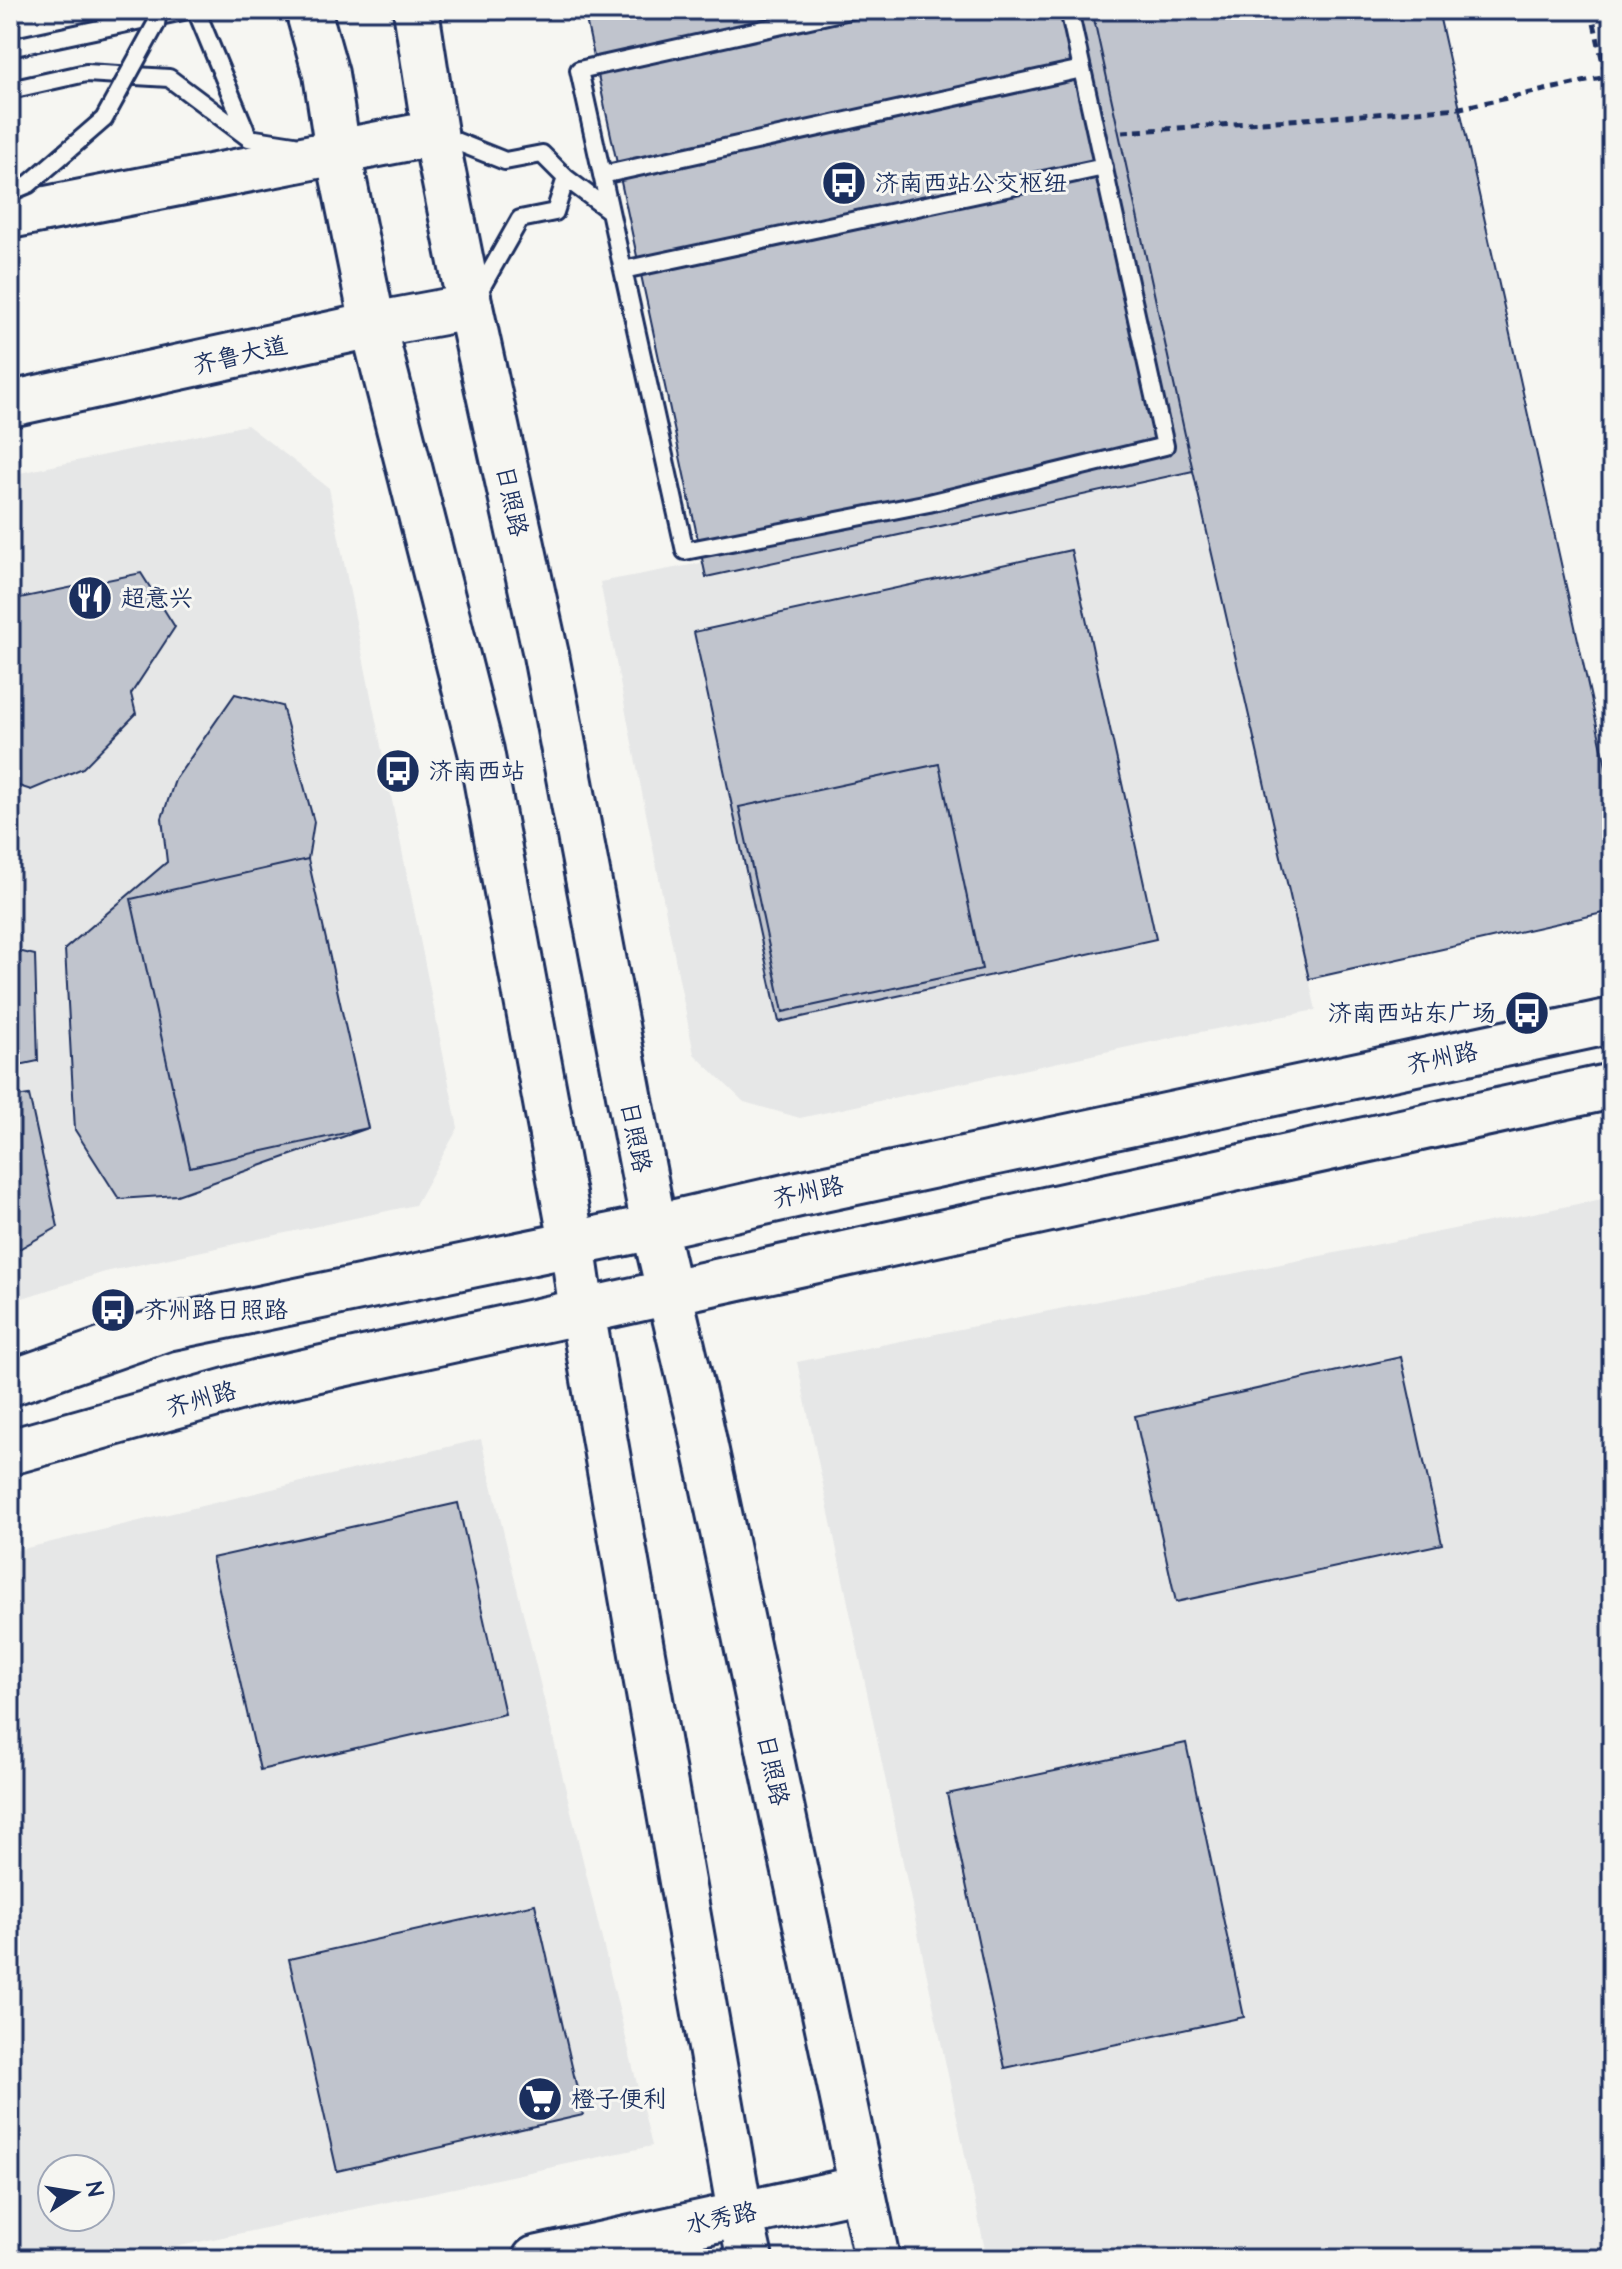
<svg xmlns="http://www.w3.org/2000/svg" width="1622" height="2269" font-family="'Architects Daughter','LXGW WenKai TC',sans-serif">
  <style>
    .built { fill: #e6e7e7; fill-rule: evenodd }
    .building { fill: #c0c4cd; stroke: #1b2f5e; stroke-width: 2 }
    .lines { fill: none; stroke-linecap: round; stroke-linejoin: round }
    .lane-casing { stroke: #1b2f5e; stroke-width: 22 }
    .secondary-casing { stroke: #1b2f5e; stroke-width: 50 }
    .primary-casing { stroke: #1b2f5e; stroke-width: 50 }
    .path { stroke: #1b2f5e; stroke-width: 5; stroke-dasharray: 8 6; stroke-linecap: butt }
    .lane { stroke: #f6f6f2; stroke-width: 16 }
    .secondary { stroke: #f6f6f2; stroke-width: 44 }
    .primary { stroke: #f6f6f2; stroke-width: 44 }
    .lane-bridge-casing { stroke: #1b2f5e; stroke-width: 22; stroke-linecap: butt }
    .lane-bridge { stroke: #f6f6f2; stroke-width: 16 }
    .labels { text-anchor: middle; stroke-width: 6; stroke-linejoin: round; paint-order: stroke }
    .poi-label { font-size: 24px; fill: #1b2f5e; stroke: #f6f6f2; text-anchor: start }
    .street-label { font-size: 24px; fill: #1b2f5e; stroke: #f6f6f2 }
  </style>
  <rect width="100%" height="100%" fill="#f6f6f2"/>
  <filter id="ink" filterUnits="userSpaceOnUse"><feTurbulence type="fractalNoise" baseFrequency=".0125" numOctaves="2"/><feDisplacementMap in="SourceGraphic" scale="16" xChannelSelector="R" yChannelSelector="G"/><feConvolveMatrix kernelMatrix="1 2 1 2 8 2 1 2 1" color-interpolation-filters="sRGB"/></filter>
  <g filter="url(#ink)">
    <path class="built" d="M247,425L329,488L458,1128L415,1205L105,1272L10,1302V475Z
      M1193,471L1316,1010L1179,1036L800,1118L744,1102L694,1054L600,582Z
      M1612,1197V2259H987L797,1362Z
      M481,1439L652,2146L119,2259H10V1552ZM52,2169H100V2217H52Z"/>
    <path class="building" d="M584,10H1092L1193,471L706,577Z
      M1092,10H1438L1612,793V911L1309,979L1193,471Z
      M1071,550L1156,939L779,1022L694,632Z
      M141,573L175,627L131,694L136,714L83,768L31,790L16,785L10,787V600Z
      M235,694L282,706L314,822L308,859L368,1128L177,1195L119,1199L75,1130L65,949L167,862L162,818L175,780Z
      M939,764L982,969L783,1012L739,807Z
      M308,859L368,1128L190,1167L131,899Z
      M10,949L35,955L38,1061L10,1067Z
      M29,1095L58,1227L10,1254V1098Z
      M1401,1357L1442,1544L1176,1602L1135,1416Z
      M458,1503L505,1714L260,1770L212,1558Z
      M1186,1743L1244,2017L1005,2068L947,1794Z
      M535,1904L583,2115L337,2171L289,1959Z"/>
    <g class="lines">
      <g class="lane-casing">
        <path id="lane" d="M196,10L248,136
          M850,10L579,70L623,270L1104,167
          M10,48L188,10
          M10,90L86,73L169,78L249,138L294,145
          M440,135L505,161L542,154L566,178L610,211
          M602,175L1082,69
          M623,270L685,551L929,503L1165,446L1069,10
          M477,295L520,219L555,212L566,178"/>
      </g>
      <g class="secondary-casing">
        <path id="secondary" d="M308,10L326,74L338,152L373,325L481,751L572,1243L582,1311L740,2213L750,2259
          M416,10L435,133L470,307L546,655L654,1227L700,1423L877,2259
          M10,1383L167,1328L654,1227L799,1194L1612,1021
          M10,1452L259,1382L1612,1086
          M535,2259L862,2188"/>
      </g>
      <g class="primary-casing">
        <path id="primary" d="M10,216L435,133
          M10,404L373,325L470,307"/>
      </g>
      <path class="path" d="M1591,10L1612,102
        M1122,132L1460,108L1606,77"/>
      <use href="#lane" class="lane"/>
      <use href="#secondary" class="secondary"/>
      <use href="#primary" class="primary"/>
      <g class="lane-bridge-casing">
        <path id="lane-bridge" d="M10,192L29,184L104,119L156,24L158,10"/>
      </g>
      <use href="#lane-bridge" class="lane-bridge"/>
    </g>
  </g>
  <defs>
    <g id="bus-disc" transform="scale(2.3)"><circle r="9.5" fill="#1b2f5e" stroke="#f6f6f2"/><path d="M-5-6H5V4H4V6H2V4H-2V6H-4V4H-5ZM-3.5-4V0h7V-4ZM-3.5 1.2v1.5H-2V1.2ZM2 1.2v1.5H3.5V1.2Z" fill="#fff"/></g>
    <g id="restaurant-disc" transform="scale(2.3)"><circle r="9.5" fill="#1b2f5e" stroke="#f6f6f2"/><path d="M-5-6h1v4h1v-4h1v4h1v-4h1v5L-1.5 .5V6h-2V.5L-5-1ZM5-6V6H3V1.5H1.5Q1.5-4 5-6Z" fill="#fff"/></g>
    <g id="supermarket-disc" transform="scale(2.3)"><circle r="9.5" fill="#1b2f5e" stroke="#f6f6f2"/><path d="M-6-5.5h2.5l.6 2H6L4.5 2H-2.5L-4.4-4H-6ZM-1.5 3.2a1.3 1.3 0 1 0 .1 0ZM3 3.2a1.3 1.3 0 1 0 .1 0Z" fill="#fff"/></g>
  </defs>
  <g fill-rule="evenodd">
    <use href="#bus-disc" x="844" y="183"/>
    <use href="#restaurant-disc" x="90" y="598"/>
    <use href="#bus-disc" x="398" y="771"/>
    <use href="#bus-disc" x="1527" y="1013"/>
    <use href="#bus-disc" x="113" y="1310"/>
    <use href="#supermarket-disc" x="540" y="2099"/>
  </g>
  <g class="labels">
    <g class="poi-label">
      <text x="875" y="191">济南西站公交枢纽</text>
      <text x="121" y="606">超意兴</text>
      <text x="429" y="779">济南西站</text>
      <text x="1496" y="1021" text-anchor="end">济南西站东广场</text>
      <text x="144" y="1318">齐州路日照路</text>
      <text x="571" y="2107">橙子便利</text>
    </g>
    <g class="street-label">
      <text transform="translate(240 355) rotate(-13)" y="8">齐鲁大道</text>
      <text transform="translate(512 501) rotate(78)" y="8">日照路</text>
      <text transform="translate(1442 1058) rotate(-12)" y="8">齐州路</text>
      <text transform="translate(636 1137) rotate(79)" y="8">日照路</text>
      <text transform="translate(808 1192) rotate(-12)" y="8">齐州路</text>
      <text transform="translate(201 1399) rotate(-16)" y="8">齐州路</text>
      <text transform="translate(773 1770) rotate(78)" y="8">日照路</text>
      <text transform="translate(721 2218) rotate(-12)" y="8">水秀路</text>
    </g>
  </g>
  <rect width="1622" height="2269" fill="none" stroke="#f6f6f2" stroke-width="40"/>
  <rect x="20" y="20" width="1582" height="2229" fill="none" stroke="#1b2f5e" stroke-width="3" filter="url(#ink)"/>
  <g transform="translate(76 2193) rotate(78)"><circle r="38" fill="#f6f6f2" stroke="#9ea6b7" stroke-width="2"/>
  <path d="M0-6L14 30L0 20L-14 30Z" fill="#1b2f5e"/>
  <text y="-12" font-size="22" font-weight="bold" text-anchor="middle" fill="#1b2f5e">N</text>
  </g>
</svg>
